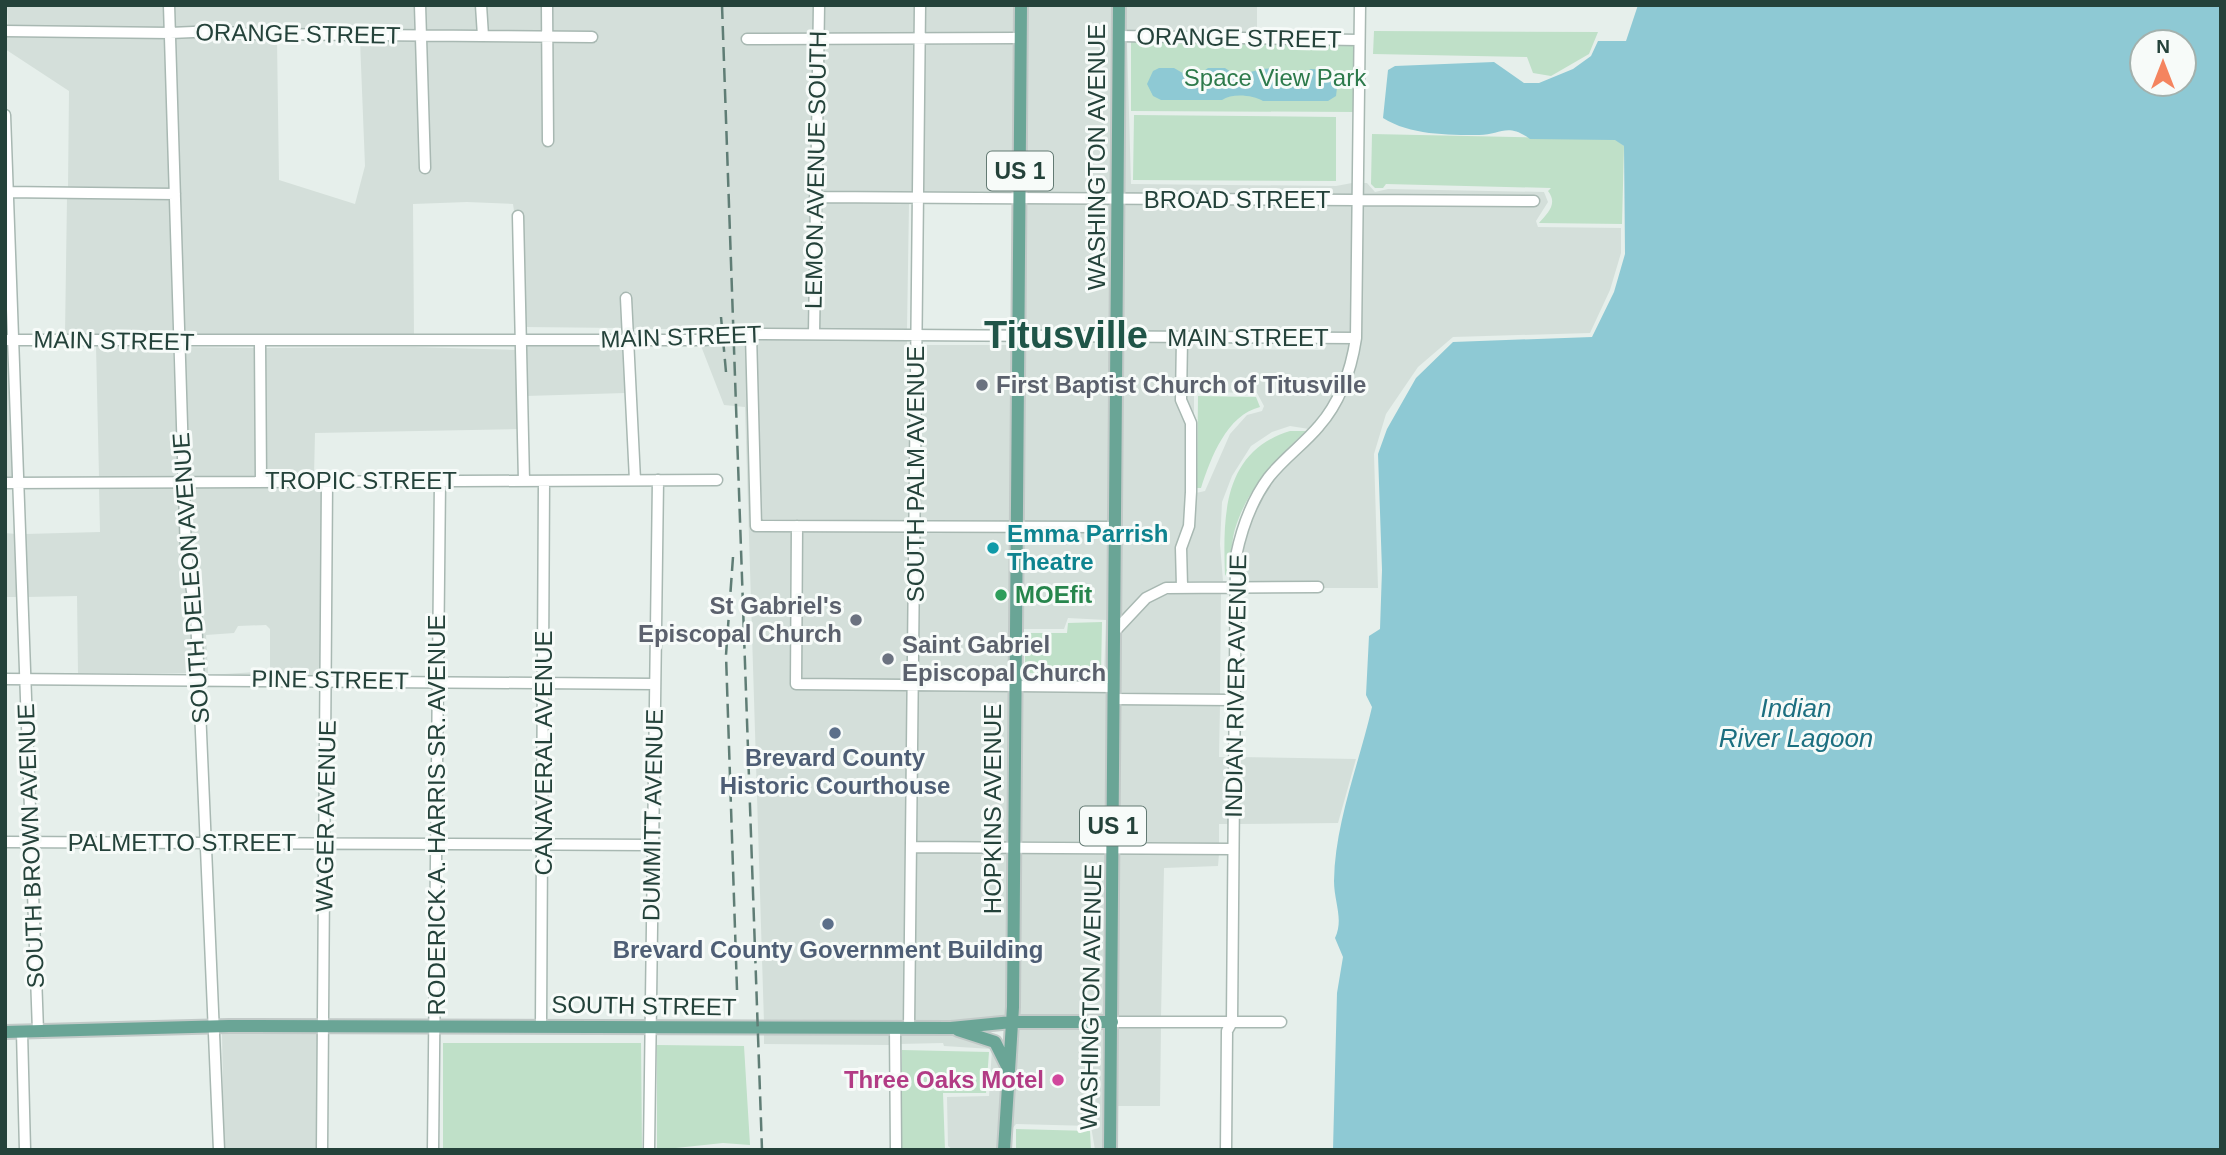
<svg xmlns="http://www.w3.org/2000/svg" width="2226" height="1155" font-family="Helvetica,sans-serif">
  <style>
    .built { fill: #d4dfda; fill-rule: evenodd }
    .green { fill: #bfe0c8 }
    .water { fill: #8ec9d4; fill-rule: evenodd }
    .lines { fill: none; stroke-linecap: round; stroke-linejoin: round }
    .minor-casing { stroke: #a8b8b2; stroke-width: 13 }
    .major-casing { stroke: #c2cac8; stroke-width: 16 }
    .minor { stroke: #fff; stroke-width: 10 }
    .major { stroke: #6aa596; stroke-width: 12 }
    .rail { stroke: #5f7d75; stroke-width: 2.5; stroke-dasharray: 14 7; stroke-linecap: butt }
    .worship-dot { fill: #6b7280; stroke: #f7fbf9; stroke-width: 2.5 }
    .culture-dot { fill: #0f9aa8; stroke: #f7fbf9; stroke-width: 2.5 }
    .leisure-dot { fill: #2e9e5b; stroke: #f7fbf9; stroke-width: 2.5 }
    .service-dot { fill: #5c6f8a; stroke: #f7fbf9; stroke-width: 2.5 }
    .hotel-dot { fill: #d1479c; stroke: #f7fbf9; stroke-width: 2.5 }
    .labels { text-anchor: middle; stroke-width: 6; stroke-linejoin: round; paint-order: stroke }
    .shield { fill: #f7fbf9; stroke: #637a73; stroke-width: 2 }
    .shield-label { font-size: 23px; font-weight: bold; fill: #24423a }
    .street-label { font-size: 24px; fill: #24423a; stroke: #f7fbf9 }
    .park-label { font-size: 24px; fill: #2d7a4b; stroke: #f7fbf9 }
    .worship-label { font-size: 24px; font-weight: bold; fill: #5b616d; stroke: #f7fbf9; text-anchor: start }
    .culture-label { font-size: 24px; font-weight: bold; fill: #0d838f; stroke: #f7fbf9; text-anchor: start }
    .leisure-label { font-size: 24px; font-weight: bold; fill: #27864d; stroke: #f7fbf9; text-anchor: start }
    .service-label { font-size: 24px; font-weight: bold; fill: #4e5e75; stroke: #f7fbf9 }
    .hotel-label { font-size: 24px; font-weight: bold; fill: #b23c85; stroke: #f7fbf9; text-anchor: end }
    .water-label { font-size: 26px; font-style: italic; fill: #1c6f80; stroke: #f7fbf9 }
    .town-label { font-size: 38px; font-weight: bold; fill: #1f5548; stroke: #f7fbf9 }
  </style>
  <rect width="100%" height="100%" fill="#e6efeb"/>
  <path class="built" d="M7,5H164L165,28L8,26Z
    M173,5H415L416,30L247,29L217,25L174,28Z
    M424,5H477L478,31L425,30Z
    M486,5H542L543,32L487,31Z
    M552,5H814L815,34H742V44L815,45L809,329H747L697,335L695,329H632L630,292L621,293L622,328L525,327L523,211H514L513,204L467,202L413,204L414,336L182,337L175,39L217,36L277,40L279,180L355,204L365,166L360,40L416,41L420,173H429L426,41L543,43L544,146H553V43H596V33L552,32Z
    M824,5H915V34H824Z
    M924,5H1017L1016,33L924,34Z
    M1026,5H1115L1114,194H1024Z
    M1124,5H1257V33L1124,31Z
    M5,37L165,39L170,188L68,187L69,91L5,49Z
    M1124,42H1127L1131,184L1336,186L1352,183V195L1123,194Z
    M1016,44L1015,194L923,193L924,45Z
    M824,45H915L913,193L820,192Z
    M1361,183H1367L1375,192L1388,189L1544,192L1548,202L1536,221L1538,227L1621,228V253L1610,290L1590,333L1453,337L1418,367L1386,414L1374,454L1378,588H1323V582L1238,581L1247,528L1257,504L1273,479L1324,429L1345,398L1355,371L1362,334L1361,205L1538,206V196L1361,195Z
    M67,198L170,199L173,337L65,335Z
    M820,203L909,204L907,330L818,329Z
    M1024,204H1114L1113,331H1023Z
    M1123,204L1352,205V333L1122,331Z
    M756,339L907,340V345H912L911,520L761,521Z
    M747,340L752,530L792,531V689L909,691L905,1022L764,1023L745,407L724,405L701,346Z
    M1023,341L1113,342L1111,522H1021Z
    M1122,342L1177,343V402L1186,425V492L1184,525L1177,548V582L1150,589L1119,619Z
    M1186,343H1194L1198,349L1324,350L1328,343H1351L1337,392L1317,422L1309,429L1290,426L1272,432L1251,446L1232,476L1222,502L1220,544L1223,581H1186V549L1196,493L1205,491L1230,434L1247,415L1262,411L1264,406L1257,393L1197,392L1194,396V419L1186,399Z
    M5,345H11L14,478H5Z
    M921,345H1014L1012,521L920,520Z
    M96,346L173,347L178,477H99Z
    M525,346H623L625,393L526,396Z
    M182,347L255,348L256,477H187Z
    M414,347L516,350L518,429L315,433L314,476L265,477V348Z
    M178,487L181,555L192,616L195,673H78L77,596L27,597L25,534L100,532L99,488Z
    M187,487H323V675L225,674L270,671V629L266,625L238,626L234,633L206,635L208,673H204L201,615L190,554Z
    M801,531H911L909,680L801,679Z
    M920,531L1012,532L1010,681L918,680Z
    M1021,532L1111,533L1110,682L1020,681ZM1068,618L1106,620L1104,677H1023L1022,629H1064Z
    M5,533L16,534L18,597H5Z
    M1182,591H1221L1220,695L1119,694V633L1154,598Z
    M918,691H1010L1009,841H917Z
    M1019,691L1110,692L1108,842L1018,841Z
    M1119,704L1220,705L1219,757H1228V824H1219V843L1118,842Z
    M1237,757L1356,759L1338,823L1237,824Z
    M1018,851L1109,852L1107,1017H1017Z
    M917,852H1009L1008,1017L914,1022Z
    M1118,852L1219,854L1218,866L1164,868L1161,1017H1116Z
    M1017,1027H1107L1105,1150H1095L1091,1126L1016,1124L1012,1129V1150H1009Z
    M1116,1027H1161L1160,1106H1116Z
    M320,1031L318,1150H224L222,1032Z
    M764,1033H890V1045L764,1044Z
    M899,1033H950L992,1046L1005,1072L1000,1150H953L948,1146L947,1097L989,1096L992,1049L944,1046L943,1043L899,1044Z"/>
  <path class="green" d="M1374,31L1598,32L1589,54L1551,76L1533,73L1527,57L1373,54Z
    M1131,42L1355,46V112L1131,111Z
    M1134,115L1336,117V181L1133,180Z
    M1372,134L1615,139L1624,146L1622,224L1539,223C1548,213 1558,204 1548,191L1551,188L1386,184L1383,188H1375L1371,184Z
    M1198,396L1256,397L1260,407C1227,415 1211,457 1201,488H1197Z
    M1290,431H1306C1275,460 1248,487 1235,529C1231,543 1231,568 1225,576C1223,517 1222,452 1290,431Z
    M1102,622L1101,674L1025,673V633H1067L1068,623Z
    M443,1043H641L642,1150H443Z
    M657,1045L744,1046L750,1145L723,1143L657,1150Z
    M902,1050L989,1052L986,1093H943L945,1150H902Z
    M1016,1129L1090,1131L1091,1150H1016Z"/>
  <path class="water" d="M1638,5H2221V1150H1333L1337,993L1343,957L1335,938C1344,919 1334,902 1334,881C1335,822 1359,764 1372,707L1366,695L1369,636L1380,629L1382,570L1378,454L1387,429L1416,378L1453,342L1592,337L1614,292L1625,254L1624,146L1615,140L1530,139C1507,122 1500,135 1479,135C1447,135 1410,135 1383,118L1388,70L1395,66L1494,62L1524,83H1539L1573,69L1591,56L1598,41H1626ZM2142,42H2184V84H2142Z
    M1159,68H1174L1193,79L1208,68H1225C1244,82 1254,66 1274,69C1282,70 1286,77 1293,79L1311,69L1328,70L1338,79L1336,96L1328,101H1263C1253,95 1232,93 1222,100H1161L1153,96L1147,84L1153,71Z"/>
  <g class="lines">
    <g class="minor-casing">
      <path id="minor" d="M169,5L186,554L196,616L219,1150
        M420,5L425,168
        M481,5L483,36
        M547,5L548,141
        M5,31L170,33L217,31L247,34L592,37
        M1119,36L1358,40
        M747,39L1021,38
        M5,115L38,1031
        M5,192L175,194
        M815,197L1534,201
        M518,216L524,481
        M626,298L635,480
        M751,334L756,526L1116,527
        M814,334L819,5
        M1182,338L1181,400L1191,423V492L1189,526L1181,548L1182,586
        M5,340H705L751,334L1356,338
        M260,343L261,482
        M5,483L717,480
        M797,526L796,684L1114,687
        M1115,631L1146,598L1166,588L1318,587
        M5,679L655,684
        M1114,699L1233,700
        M5,842L652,845
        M912,847L1232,849
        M1112,1022H1281
        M541,1026L544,481
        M895,1027L896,1150
        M909,1027L920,5
        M22,1032L25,1150
        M322,1150L327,482
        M433,1150L440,481
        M649,1150L658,480
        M1226,1150L1227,1031L1232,1022L1236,556C1242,527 1251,501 1269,477C1284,458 1304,444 1319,426C1341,401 1351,371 1356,338L1360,5"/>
    </g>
    <g class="major-casing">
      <path id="major" d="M958,1030L995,1042L1008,1068
        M5,1032L229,1026L951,1028L1012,1022H1112
        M1004,1150L1013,1007L1021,5
        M1110,1150L1119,5"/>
    </g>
    <use href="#minor" class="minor"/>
    <use href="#major" class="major"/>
    <path class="rail" d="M722,5L762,1150
      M721,317L726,372
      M733,557L726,655L737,990"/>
  </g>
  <g class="worship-dot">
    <circle cx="982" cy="385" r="7"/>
    <circle cx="856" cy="620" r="7"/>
    <circle cx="888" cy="659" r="7"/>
  </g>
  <circle class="culture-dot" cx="993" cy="548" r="7"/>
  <circle class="leisure-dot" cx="1001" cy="595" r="7"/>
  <g class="service-dot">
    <circle cx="835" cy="733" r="7"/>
    <circle cx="828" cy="924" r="7"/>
  </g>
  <circle class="hotel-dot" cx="1058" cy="1080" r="7"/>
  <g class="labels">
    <g class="shield">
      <rect x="987" y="151.5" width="66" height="39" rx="5"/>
      <rect x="1080" y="806.5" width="66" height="39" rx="5"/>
    </g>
    <g class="shield-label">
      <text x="1020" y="179">US 1</text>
      <text x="1113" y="834">US 1</text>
    </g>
    <g class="street-label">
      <text transform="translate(298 34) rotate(1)" y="8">ORANGE STREET</text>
      <text transform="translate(1239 38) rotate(1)" y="8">ORANGE STREET</text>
      <text transform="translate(1097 157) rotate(-90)" y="8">WASHINGTON AVENUE</text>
      <text transform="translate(816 170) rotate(-89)" y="8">LEMON AVENUE SOUTH</text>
      <text x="1237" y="208">BROAD STREET</text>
      <text transform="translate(681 337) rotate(-2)" y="8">MAIN STREET</text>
      <text x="1248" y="346">MAIN STREET</text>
      <text transform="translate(114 341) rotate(1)" y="8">MAIN STREET</text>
      <text transform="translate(916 474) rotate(-90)" y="8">SOUTH PALM AVENUE</text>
      <text x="361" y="489">TROPIC STREET</text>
      <text transform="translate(191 578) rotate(-94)" y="8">SOUTH DELEON AVENUE</text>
      <text transform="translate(330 680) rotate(1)" y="8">PINE STREET</text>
      <text transform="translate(1236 686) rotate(-89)" y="8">INDIAN RIVER AVENUE</text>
      <text transform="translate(544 753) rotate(-90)" y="8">CANAVERAL AVENUE</text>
      <text transform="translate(993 809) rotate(-90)" y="8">HOPKINS AVENUE</text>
      <text transform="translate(437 815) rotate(-90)" y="8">RODERICK A. HARRIS SR. AVENUE</text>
      <text transform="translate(653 815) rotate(-89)" y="8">DUMMITT AVENUE</text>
      <text transform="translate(326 816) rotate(-89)" y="8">WAGER AVENUE</text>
      <text x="182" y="851">PALMETTO STREET</text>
      <text transform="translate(31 846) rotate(-92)" y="8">SOUTH BROWN AVENUE</text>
      <text transform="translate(1091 997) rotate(-89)" y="8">WASHINGTON AVENUE</text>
      <text transform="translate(644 1006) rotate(1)" y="8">SOUTH STREET</text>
    </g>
    <g class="park-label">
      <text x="1275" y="86">Space View Park</text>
    </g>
    <g class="worship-label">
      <text x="996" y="393">First Baptist Church of Titusville</text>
      <text x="842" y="614" text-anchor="end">St Gabriel's<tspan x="842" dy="28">Episcopal Church</tspan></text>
      <text x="902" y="653">Saint Gabriel<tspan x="902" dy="28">Episcopal Church</tspan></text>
    </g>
    <g class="culture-label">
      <text x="1007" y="542">Emma Parrish<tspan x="1007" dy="28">Theatre</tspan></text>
    </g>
    <g class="leisure-label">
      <text x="1015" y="603">MOEfit</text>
    </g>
    <g class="service-label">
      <text x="835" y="766">Brevard County<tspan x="835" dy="28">Historic Courthouse</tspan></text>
      <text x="828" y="958">Brevard County Government Building</text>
    </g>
    <g class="hotel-label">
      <text x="1044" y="1088">Three Oaks Motel</text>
    </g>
    <g class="water-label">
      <text x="1796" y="717">Indian<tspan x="1796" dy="30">River Lagoon</tspan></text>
    </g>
    <g class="town-label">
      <text x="1066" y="348">Titusville</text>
    </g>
  </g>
  <rect width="2226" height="1155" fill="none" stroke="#24423a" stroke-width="14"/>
  <g transform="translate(2163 63)"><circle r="33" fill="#f7fbf9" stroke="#a3b1ad" stroke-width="2"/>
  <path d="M0-5L12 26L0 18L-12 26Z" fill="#f4845f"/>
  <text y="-10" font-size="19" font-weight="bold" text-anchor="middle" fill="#24423a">N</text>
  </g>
</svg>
